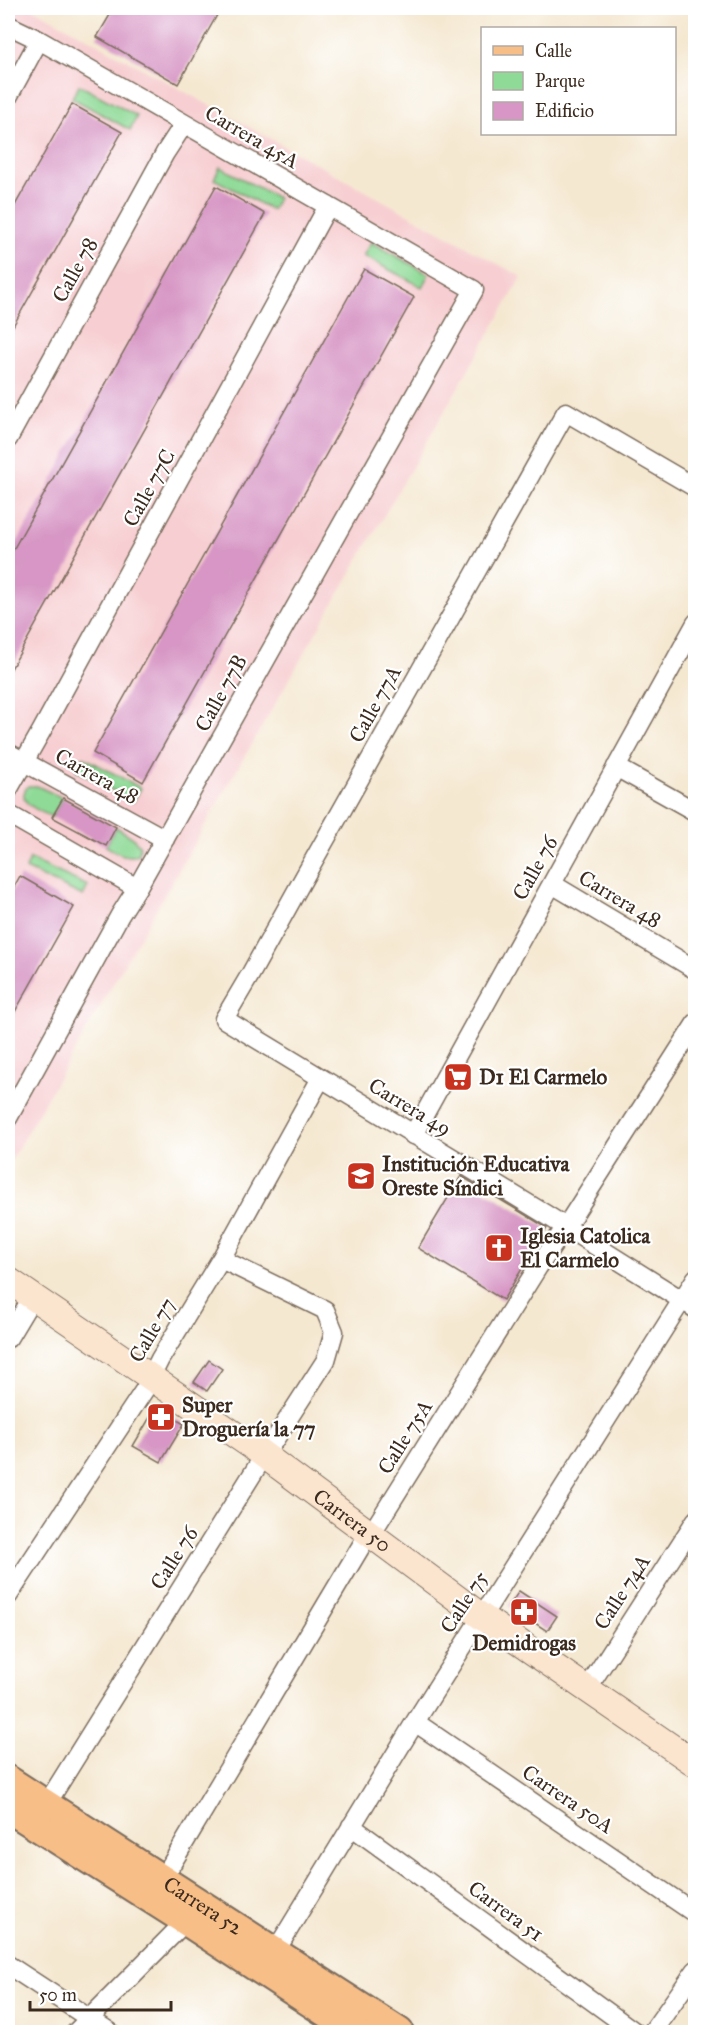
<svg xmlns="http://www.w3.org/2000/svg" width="703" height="2040" font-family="'IM FELL Great Primer',serif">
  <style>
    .built { fill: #f7cfd2 }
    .green { fill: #8fda97; stroke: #65825a; stroke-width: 1.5 }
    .building { fill: #d796c5 }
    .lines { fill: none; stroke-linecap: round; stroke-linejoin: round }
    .street-casing { stroke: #7c6c5d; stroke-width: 21 }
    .secondary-casing { stroke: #7c6c5d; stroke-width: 28 }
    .primary-casing { stroke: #7c6c5d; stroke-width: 32 }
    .street { stroke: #fff; stroke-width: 18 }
    .secondary { stroke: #fce5cf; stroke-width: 26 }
    .primary { stroke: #f7be88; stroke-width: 28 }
    .labels { text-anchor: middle; stroke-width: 4.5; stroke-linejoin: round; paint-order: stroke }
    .street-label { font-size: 21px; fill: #3b2a1e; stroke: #fff }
    .poi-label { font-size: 21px; font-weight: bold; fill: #3b2a1e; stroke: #fff; text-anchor: start }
  </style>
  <rect width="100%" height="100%" fill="#fff"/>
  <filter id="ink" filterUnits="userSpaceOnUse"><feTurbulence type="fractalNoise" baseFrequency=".0167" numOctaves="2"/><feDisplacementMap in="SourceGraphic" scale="12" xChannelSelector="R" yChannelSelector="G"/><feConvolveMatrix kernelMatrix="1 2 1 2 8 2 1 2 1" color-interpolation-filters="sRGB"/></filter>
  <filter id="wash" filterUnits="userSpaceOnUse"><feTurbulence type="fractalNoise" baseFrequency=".008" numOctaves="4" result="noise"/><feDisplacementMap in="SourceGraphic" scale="24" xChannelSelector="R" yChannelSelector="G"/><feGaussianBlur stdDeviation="1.35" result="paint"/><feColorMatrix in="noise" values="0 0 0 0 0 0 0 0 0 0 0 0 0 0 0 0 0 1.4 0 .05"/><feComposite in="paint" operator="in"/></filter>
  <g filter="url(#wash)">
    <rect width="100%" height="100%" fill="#f5e8d1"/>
    <path class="built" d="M8,8H32L522,277L8,1165Z"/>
    <path class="green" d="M79,85L137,116L130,130L72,98Z
      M220,167L278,198L272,210L214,179Z
      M371,242L429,274L422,287L363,256Z
      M83,757L141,788L133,802L76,770Z
      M28,786H37L63,798L52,817C40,811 14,803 28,786Z
      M116,827L132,837L140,846L139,854C127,860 116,852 106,846Z
      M30,859L88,886L83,896L26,869Z"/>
    <g id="blocks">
      <path class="building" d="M114,8H221L178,84L97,37Z
        M72,104L122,132L8,335V218Z
        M216,186L265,214L8,674V559Z
        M364,269L414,297L143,782L93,753Z
        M63,798L116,827L106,846L52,817Z
        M20,876L74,907L8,1024V898Z
        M461,1176L547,1228L503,1300L418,1248Z
        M209,1360L222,1369L207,1391L194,1382Z
        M156,1407L184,1424L161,1462L133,1446Z
        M519,1591L557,1616L547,1631L509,1606Z"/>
    </g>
  </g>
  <g filter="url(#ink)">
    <use href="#blocks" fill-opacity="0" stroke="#7c6c5d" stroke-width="1.5"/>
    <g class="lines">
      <g class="street-casing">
        <path id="street" d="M8,25L39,40L474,290L137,888L120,915L8,1118
          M8,97L39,40
          M8,439L165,153L184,124
          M696,488L566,412L306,874L250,975L224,1019L545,1214L696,1309
          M8,753L165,839
          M616,767L696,812
          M8,790L42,730L328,206
          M8,814L137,888
          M552,884L696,970
          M413,1135L696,623
          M8,1338L32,1298
          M8,1596L145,1389L160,1359L221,1259L321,1078
          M587,1689L696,1520
          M415,1722L696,1914
          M46,1805L255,1470L326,1360L334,1332L325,1310L221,1259
          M351,1826L635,2032
          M162,1880L363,1543L371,1534L538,1267L565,1228L696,1023
          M275,1952L415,1722L696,1278
          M8,1965L110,2032
          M76,2032L186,1921
          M652,2032L696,1970"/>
      </g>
      <g class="secondary-casing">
        <g id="secondary">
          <path id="s1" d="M8,1280L253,1447L482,1617L696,1764"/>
        </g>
      </g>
      <g class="primary-casing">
        <g id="primary">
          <path id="s2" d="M8,1780L399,2032"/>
          <path d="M8,1808L186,1921L356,2032"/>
        </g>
      </g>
      <use href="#street" class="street"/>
      <use href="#secondary" class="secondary"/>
      <use href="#primary" class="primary"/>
    </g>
  </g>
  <defs>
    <g id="supermarket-square" transform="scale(1.5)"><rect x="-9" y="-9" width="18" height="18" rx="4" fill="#c8321e" stroke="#fff"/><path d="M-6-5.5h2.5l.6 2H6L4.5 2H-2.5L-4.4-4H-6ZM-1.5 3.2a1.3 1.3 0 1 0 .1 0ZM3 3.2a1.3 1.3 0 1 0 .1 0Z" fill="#fff"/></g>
    <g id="school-square" transform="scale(1.5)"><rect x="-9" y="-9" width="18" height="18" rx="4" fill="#c8321e" stroke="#fff"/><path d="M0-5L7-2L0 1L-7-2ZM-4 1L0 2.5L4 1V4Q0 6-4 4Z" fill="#fff"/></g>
    <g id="church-square" transform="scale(1.5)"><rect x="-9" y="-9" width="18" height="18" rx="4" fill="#c8321e" stroke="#fff"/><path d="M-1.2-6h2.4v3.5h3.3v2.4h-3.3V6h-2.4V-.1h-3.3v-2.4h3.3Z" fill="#fff"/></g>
    <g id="pharmacy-square" transform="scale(1.5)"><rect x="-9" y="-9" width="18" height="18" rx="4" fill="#c8321e" stroke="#fff"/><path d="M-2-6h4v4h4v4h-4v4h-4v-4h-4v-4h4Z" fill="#fff"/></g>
  </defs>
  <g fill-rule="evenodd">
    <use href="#supermarket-square" x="458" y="1077"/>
    <use href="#school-square" x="361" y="1176"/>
    <use href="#church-square" x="499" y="1248"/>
    <use href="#pharmacy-square" x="161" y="1417"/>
    <use href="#pharmacy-square" x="524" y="1612"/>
  </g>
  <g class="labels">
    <g class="street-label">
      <text transform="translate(252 137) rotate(30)" y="7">Carrera 45A</text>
      <text transform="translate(75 270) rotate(-61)" y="7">Calle 78</text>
      <text transform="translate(149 488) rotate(-61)" y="7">Calle 77C</text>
      <text transform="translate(221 693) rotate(-61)" y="7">Calle 77B</text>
      <text transform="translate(375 704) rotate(-61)" y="7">Calle 77A</text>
      <text transform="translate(97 776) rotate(29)" y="7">Carrera 48</text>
      <text transform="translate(535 868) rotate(-61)" y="7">Calle 76</text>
      <text transform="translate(620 899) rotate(31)" y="7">Carrera 48</text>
      <text transform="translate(410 1107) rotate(31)" y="7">Carrera 49</text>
      <text transform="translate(152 1330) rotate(-60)" y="7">Calle 77</text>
      <text transform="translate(405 1437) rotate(-58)" y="7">Calle 75A</text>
      <text dy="7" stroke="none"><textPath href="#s1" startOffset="420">Carrera 50</textPath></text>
      <text transform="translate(174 1558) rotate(-58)" y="7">Calle 76</text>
      <text transform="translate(622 1592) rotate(-57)" y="7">Calle 74A</text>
      <text transform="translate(464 1602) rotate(-57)" y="7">Calle 75</text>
      <text transform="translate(568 1799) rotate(34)" y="7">Carrera 50A</text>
      <text dy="7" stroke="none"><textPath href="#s2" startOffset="232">Carrera 52</textPath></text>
      <text transform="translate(506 1911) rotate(36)" y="7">Carrera 51</text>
    </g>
    <g class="poi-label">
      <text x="479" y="1084">D1 El Carmelo</text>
      <text x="382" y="1171">Institución Educativa<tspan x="382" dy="24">Oreste Síndici</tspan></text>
      <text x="520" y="1243">Iglesia Catolica<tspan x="520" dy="24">El Carmelo</tspan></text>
      <text x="182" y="1412">Super<tspan x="182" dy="24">Droguería la 77</tspan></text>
      <text x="524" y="1650" text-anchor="middle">Demidrogas</text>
    </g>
  </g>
  <rect width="703" height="2040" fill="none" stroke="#fff" stroke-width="30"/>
  <rect x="481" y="27" width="195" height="108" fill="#ffffff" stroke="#b1aaa5" stroke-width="1.5"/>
  <rect x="493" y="46" width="30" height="9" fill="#f7be88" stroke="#b1aaa5" stroke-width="1.5"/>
  <text x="535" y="57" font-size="18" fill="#3b2a1e">Calle</text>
  <rect x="493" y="72" width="30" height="18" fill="#8fda97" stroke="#b1aaa5" stroke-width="1.5"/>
  <text x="535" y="87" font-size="18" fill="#3b2a1e">Parque</text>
  <rect x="493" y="102" width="30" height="18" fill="#d796c5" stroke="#b1aaa5" stroke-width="1.5"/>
  <text x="535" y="117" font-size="18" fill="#3b2a1e">Edificio</text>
  <path d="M30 2001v9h141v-9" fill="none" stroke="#3b2a1e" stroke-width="3"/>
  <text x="39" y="2001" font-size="18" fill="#3b2a1e" stroke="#ffffff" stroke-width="4.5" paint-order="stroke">50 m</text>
</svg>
